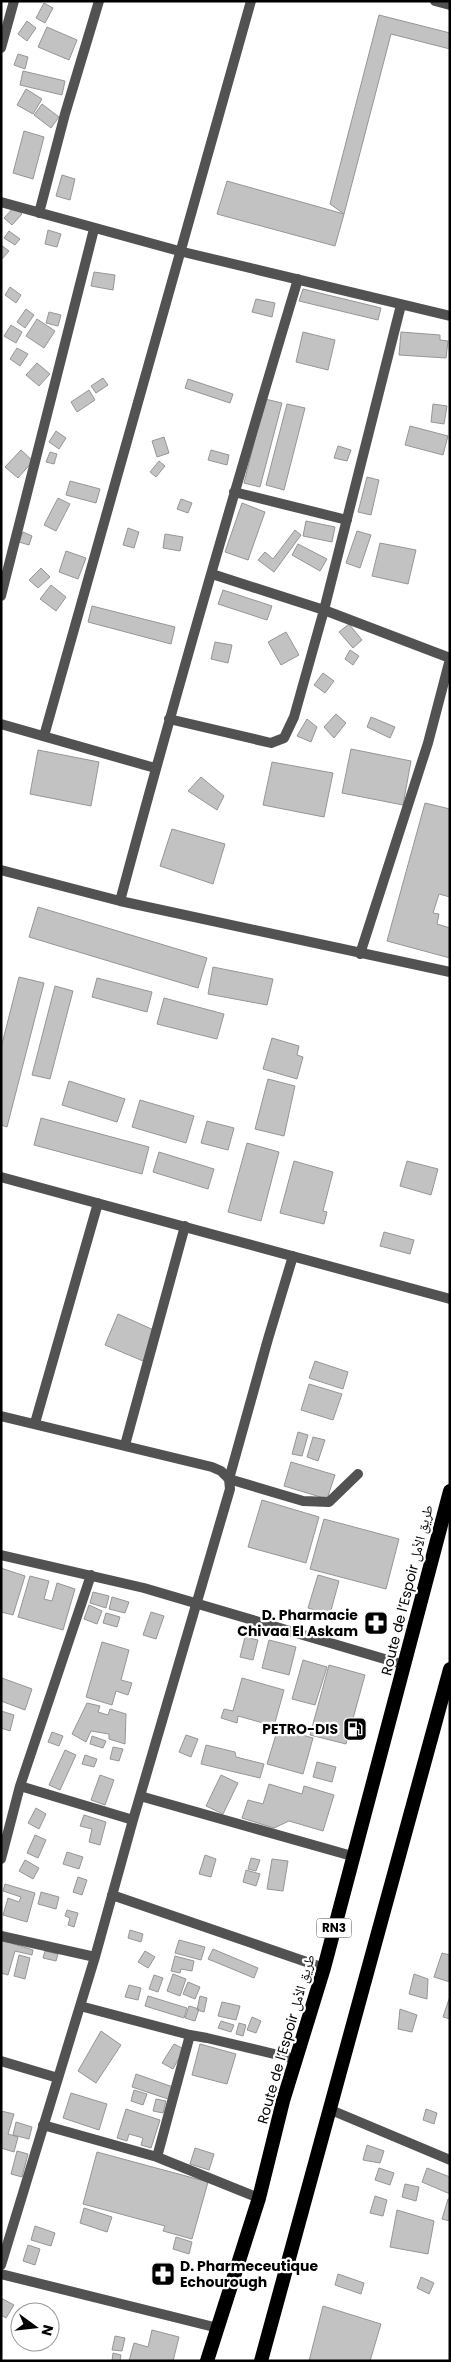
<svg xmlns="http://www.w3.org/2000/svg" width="451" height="2362" font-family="Poppins,'Noto Naskh Arabic',sans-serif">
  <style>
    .building { fill: #c2c2c2; stroke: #969696 }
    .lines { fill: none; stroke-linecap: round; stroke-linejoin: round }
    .minor { stroke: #525252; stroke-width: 10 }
    .trunk { stroke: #000; stroke-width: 14 }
    .labels { text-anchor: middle; stroke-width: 4.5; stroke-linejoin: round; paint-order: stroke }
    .shield { fill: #fff; stroke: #4c4c4c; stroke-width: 1 }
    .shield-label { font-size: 12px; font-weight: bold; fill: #000 }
    .street-label { font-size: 14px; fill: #000; stroke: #fff }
    .poi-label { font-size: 14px; font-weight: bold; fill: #000; stroke: #fff; text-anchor: end }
  </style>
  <rect width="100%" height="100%" fill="#fff"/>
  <path class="building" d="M44,3L53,8L45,23L36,18Z
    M379,15L450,33V49L391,34L344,214L330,204Z
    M27,21L36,28L27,41L18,34Z
    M47,27L77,40L69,60L38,47Z
    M18,54L28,57L25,69L14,65Z
    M23,71L65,81L62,95L20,85Z
    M26,89L42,99L33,114L17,105Z
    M42,104L59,117L51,128L34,115Z
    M24,131L44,137L33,179L13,173Z
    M62,175L75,179L70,200L56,196Z
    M227,181L344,214L335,246L217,214Z
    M14,207L22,214L12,225L4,218Z
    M48,230L61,234L57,247L45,244Z
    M9,231L20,239L15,245L4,238Z
    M1,245L9,251L1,260Z
    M94,272L115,275L113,290L91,286Z
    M10,287L21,295L16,303L5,295Z
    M303,289L381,308L378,320L299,301Z
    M256,299L275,303L272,317L252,312Z
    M26,309L34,315L25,328L17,322Z
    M49,312L61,315L58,326L46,323Z
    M37,319L55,331L44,348L26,336Z
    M11,325L22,332L16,343L4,336Z
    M303,332L335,340L328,370L296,362Z
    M401,332L440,335V340L448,341L446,358L399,355Z
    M17,348L28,354L20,366L10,359Z
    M37,363L50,374L39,386L26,375Z
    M103,378L108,385L96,393L91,386Z
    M188,379L233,394L230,403L185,388Z
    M89,390L95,400L77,412L71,402Z
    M265,399L282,403L260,487L244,483Z
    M287,404L305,408L284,490L266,485Z
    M433,404L447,406L444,424L431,422Z
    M410,426L448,436L443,455L405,445Z
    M56,431L66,438L59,449L49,442Z
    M164,437L169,453L157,457L152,441Z
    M338,446L351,450L347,461L334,458Z
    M21,450L33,461L18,478L5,467Z
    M211,450L229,455L227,465L208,460Z
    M50,452L57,454L54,464L46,462Z
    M159,461L165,466L156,477L150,472Z
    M367,477L379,480L371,515L358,512Z
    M70,481L100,489L96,503L66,495Z
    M58,498L70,504L56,531L44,525Z
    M181,499L192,503L188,513L177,509Z
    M242,503L265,512L248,560L225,552Z
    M306,521L335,527L332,542L303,536Z
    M128,528L139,532L134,548L123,545Z
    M295,530L301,535L274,572L258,560L265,552L273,559Z
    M357,531L371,535L360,568L346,563Z
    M23,532L32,536L29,545L19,542Z
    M165,534L183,537L180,551L163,548Z
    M380,543L416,550L408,584L372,576Z
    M298,544L327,559L320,571L292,555Z
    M66,551L86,558L78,579L59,572Z
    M41,568L50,577L38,588L29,580Z
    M51,585L66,597L56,611L40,599Z
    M223,590L272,606L267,620L218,604Z
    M92,606L175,627L171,644L88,622Z
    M349,624L362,640L353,648L339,632Z
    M286,632L299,655L281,665L268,642Z
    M215,642L232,645L228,663L211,659Z
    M350,650L359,656L353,665L345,659Z
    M323,673L334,681L325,693L314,685Z
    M336,714L346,723L334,738L324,727Z
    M371,717L395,727L390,738L367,727Z
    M307,719L317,727L311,742L297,736Z
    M351,749L411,761L403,805L342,793Z
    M38,750L99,762L91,806L30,794Z
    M272,762L333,773L324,817L263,805Z
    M201,777L224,796L217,810L188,791Z
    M425,803L450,809V897L439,894L433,913L439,914L437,924L450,928V958L387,941Z
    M172,829L225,844L213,884L160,866Z
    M38,907L207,958L198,988L29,937Z
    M213,967L273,979L267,1005L208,994Z
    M19,977L44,983L7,1127L1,1125V1048Z
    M97,978L152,992L147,1012L92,997Z
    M55,986L73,991L50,1079L32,1075Z
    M164,998L224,1014L217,1039L157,1024Z
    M272,1038L299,1046L297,1055L303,1057L297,1079L263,1069Z
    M268,1079L295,1086L284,1136L255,1129Z
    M69,1081L125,1099L117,1122L62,1105Z
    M140,1100L194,1116L186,1143L132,1127Z
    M41,1118L149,1147L142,1174L34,1145Z
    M207,1121L234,1128L228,1150L201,1143Z
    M247,1143L279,1152L261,1221L228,1212Z
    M159,1152L214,1169L208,1189L153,1172Z
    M294,1161L333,1172L323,1211L327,1212L324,1224L280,1213Z
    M407,1161L438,1169L431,1195L400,1186Z
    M384,1232L414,1240L410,1254L380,1246Z
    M118,1314L156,1331L143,1361L105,1345Z
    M315,1361L348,1372L343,1389L309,1378Z
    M309,1384L342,1394L333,1420L301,1410Z
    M298,1432L308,1435L302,1456L292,1454Z
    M313,1437L325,1440L318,1461L307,1457Z
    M291,1462L335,1475L327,1499L284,1486Z
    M262,1500L319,1517L306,1563L248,1547Z
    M324,1519L399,1539L386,1589L310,1569Z
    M1,1568L25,1576L13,1615L1,1612Z
    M318,1575L339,1581L330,1614L308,1608Z
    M30,1576L49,1581L44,1599L52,1601L57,1583L75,1589L63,1630L18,1617Z
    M93,1592L109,1596L106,1608L90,1603Z
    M112,1597L129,1602L125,1613L109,1609Z
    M89,1605L102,1611L97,1624L84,1619Z
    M151,1612L164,1616L156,1639L143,1635Z
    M106,1613L120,1617L117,1627L103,1623Z
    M245,1637L258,1640L253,1660L240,1657Z
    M269,1640L296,1647L289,1675L262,1668Z
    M102,1642L129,1650L121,1680L132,1683L128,1695L116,1691L112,1705L86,1697Z
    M303,1660L327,1667L315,1705L292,1699Z
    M329,1665L365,1675L346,1744L310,1735Z
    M2,1678L32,1689L25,1710L1,1701Z
    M242,1678L284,1690L274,1726L238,1716L237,1723L221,1718L224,1709L233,1711Z
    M87,1703L100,1706L98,1712L108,1715L110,1709L126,1714L125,1744L109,1739V1734L91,1731L86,1742L72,1734Z
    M1,1711L14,1715L10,1731L1,1728Z
    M278,1728L313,1738L303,1774L267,1764Z
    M52,1732L63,1736L59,1746L48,1742Z
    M186,1735L198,1739L191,1757L179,1752Z
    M92,1736L106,1741L103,1748L90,1744Z
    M206,1745L235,1752L236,1757L264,1764L260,1778L201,1764Z
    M113,1747L123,1749L119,1761L110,1759Z
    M65,1750L76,1755L60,1790L49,1785Z
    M85,1755L97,1759L94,1767L82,1764Z
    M317,1762L336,1767L332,1782L313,1777Z
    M100,1775L114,1780L105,1805L91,1800Z
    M221,1775L238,1783L223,1814L206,1806Z
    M269,1784L302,1794L304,1786L334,1795L323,1831L289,1821L274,1828L242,1818L248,1800L263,1804Z
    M36,1808L46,1814L39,1829L28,1823Z
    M84,1815L106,1822L100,1845L89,1842L92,1829L80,1826Z
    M35,1835L46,1840L38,1858L27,1853Z
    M67,1852L83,1857L79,1869L63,1864Z
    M205,1855L216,1859L211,1877L199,1874Z
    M251,1858L260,1860L256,1871L248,1869Z
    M272,1859L288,1861L283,1891L267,1889Z
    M25,1860L39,1868L33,1879L19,1871Z
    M246,1870L260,1874L256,1886L243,1882Z
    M78,1877L87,1880L82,1895L73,1892Z
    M5,1884L35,1893L27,1922L3,1915L8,1898L19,1902L21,1897L3,1891Z
    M41,1892L59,1897L56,1909L38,1904Z
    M67,1910L78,1913L74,1927L68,1925L70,1918L65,1916Z
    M130,1930L143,1934L141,1942L128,1938Z
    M1,1940L33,1950L32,1955L15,1951L8,1975L1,1973Z
    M179,1940L205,1947L201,1960L175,1953Z
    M213,1949L258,1968L254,1978L208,1959Z
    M45,1951L58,1954L56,1961L43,1958Z
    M145,1951L155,1957L148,1968L138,1962Z
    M442,1953L450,1955V1982L434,1977Z
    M19,1955L30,1958L25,1979L14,1976Z
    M175,1956L194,1961L192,1971L181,1969L180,1973L171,1971Z
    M173,1974L186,1979L180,1996L167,1991Z
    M414,1974L428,1979L427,1999L409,1994Z
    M154,1975L163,1978L158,1992L149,1989Z
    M188,1982L200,1987L195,1999L183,1994Z
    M129,1985L141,1988L138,2000L125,1997Z
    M148,1996L187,2008L184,2018L145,2006Z
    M200,1996L207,1998L204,2012L197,2010Z
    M450,1996V2019L443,2017Z
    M222,2002L240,2006L236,2020L218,2016Z
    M189,2006L199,2009L195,2021L185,2018Z
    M400,2009L417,2015L412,2032L398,2029Z
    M252,2017L261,2021L256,2033L247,2030Z
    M221,2021L234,2025L231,2032L218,2028Z
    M239,2023L246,2025L243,2036L236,2034Z
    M101,2031L121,2045L96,2083L78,2071Z
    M174,2044L184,2049L173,2069L162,2063Z
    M200,2044L236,2054L227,2084L192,2075Z
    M136,2074L173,2087L168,2099L132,2087Z
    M134,2090L147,2094L143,2105L131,2101Z
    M71,2093L107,2104L99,2130L63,2118Z
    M156,2099L166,2101L163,2113L153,2111Z
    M126,2109L160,2120L151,2148L141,2145L143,2138L129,2134L127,2141L117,2138Z
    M426,2109L437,2113L434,2124L423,2120Z
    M1,2111L14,2114L8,2134L18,2137L14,2152L1,2148Z
    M16,2122L32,2127L29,2139L13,2135Z
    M367,2145L384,2151L380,2163L363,2160Z
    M195,2148L214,2154L209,2170L190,2164Z
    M17,2151L28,2154L22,2177L11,2174Z
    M97,2152L208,2182L192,2239L163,2231L165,2226L83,2204Z
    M379,2168L394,2173L390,2185L375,2180Z
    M427,2168L450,2177V2194L422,2182Z
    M405,2184L419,2187L416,2201L402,2197Z
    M375,2196L387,2200L383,2216L370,2213Z
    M448,2199H450V2221L442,2219Z
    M84,2208L112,2217L107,2232L80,2223Z
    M397,2210L434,2221L428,2254L390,2247Z
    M35,2226L55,2233L51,2246L31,2240Z
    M176,2237L192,2242L189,2254L173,2249Z
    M28,2245L40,2249L35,2265L23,2261Z
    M338,2274L364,2283L361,2294L335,2285Z
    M421,2277L434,2283L429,2294L417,2288Z
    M1,2298L14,2305L6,2318L1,2315Z
    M323,2306L381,2324L370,2361H309Z
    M152,2330L179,2337L173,2361H129L134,2343L148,2347Z
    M115,2336L125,2338L122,2351L112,2350Z
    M113,2353L121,2355L120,2361H112Z"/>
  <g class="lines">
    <path class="minor" d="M435,1L450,5
      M1,48L14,1
      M1,202L179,251L450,316
      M39,213L65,114L99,1
      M234,492L347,520
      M212,574L324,610L450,658
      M1,596L94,229
      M169,719L271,743L284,738L294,717L324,610L401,305
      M1,724L155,768
      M44,736L251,1
      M1,870L120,901L450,972
      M120,901C176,692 236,485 298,279
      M360,954L428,743L450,659
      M1,1177L450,1299
      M1,1416L212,1467L221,1471L229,1479L303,1501L329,1502L358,1474
      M35,1423L98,1203
      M125,1445L185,1226
      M1,1555L144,1588L405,1665
      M20,1786L133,1820
      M140,1796L352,1856
      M1,1859L20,1786L91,1575
      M112,1895L324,1968
      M1,1936L95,1957
      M80,2006L190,2035L207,2038L295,2059
      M1,2061L58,2078
      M331,2110L450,2160
      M43,2125L157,2157L190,2035
      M157,2157L259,2198
      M1,2265L95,1957L133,1820L230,1489L229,1479L268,1339L293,1256
      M1,2274L218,2328"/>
    <path class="trunk" d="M207,2361L259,2198L283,2101L324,1968L450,1491
      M261,2361L450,1669"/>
  </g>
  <defs>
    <g id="pharmacy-square" transform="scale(1.25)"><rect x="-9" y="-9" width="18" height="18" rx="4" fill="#000" stroke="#fff"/><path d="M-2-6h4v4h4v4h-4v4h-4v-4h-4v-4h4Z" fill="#fff"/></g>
    <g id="fuel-square" transform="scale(1.25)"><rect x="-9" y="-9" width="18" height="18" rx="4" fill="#000" stroke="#fff"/><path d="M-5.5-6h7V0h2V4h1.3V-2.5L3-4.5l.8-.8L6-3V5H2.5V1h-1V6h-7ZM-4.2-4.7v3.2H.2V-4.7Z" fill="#fff"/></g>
  </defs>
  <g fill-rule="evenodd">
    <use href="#pharmacy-square" x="376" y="1623"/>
    <use href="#fuel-square" x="355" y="1729"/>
    <use href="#pharmacy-square" x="163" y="2274"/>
  </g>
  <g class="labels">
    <rect class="shield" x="316.5" y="1918.5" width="35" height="19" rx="4"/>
    <g class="shield-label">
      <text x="334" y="1932">RN3</text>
    </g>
    <g class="street-label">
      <text transform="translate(407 1590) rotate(-76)" y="5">Route de l’Espoir طريق الأمل</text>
      <text transform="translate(286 2039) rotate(-74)" y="5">Route de l’Espoir طريق الأمل</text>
    </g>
    <g class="poi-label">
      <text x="358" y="1620">D. Pharmacie<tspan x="358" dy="16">Chivaa El Askam</tspan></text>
      <text x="338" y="1734">PETRO-DIS</text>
      <text x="180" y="2271" text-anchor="start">D. Pharmeceutique<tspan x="180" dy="16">Echourough</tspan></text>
    </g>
  </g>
  <rect width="451" height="2362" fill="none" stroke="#000000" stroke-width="5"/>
  <g transform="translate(35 2327) rotate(105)"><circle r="24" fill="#ffffff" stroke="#999999"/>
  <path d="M0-4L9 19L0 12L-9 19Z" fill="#000000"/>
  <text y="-8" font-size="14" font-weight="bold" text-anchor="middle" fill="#000000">N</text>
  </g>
</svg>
